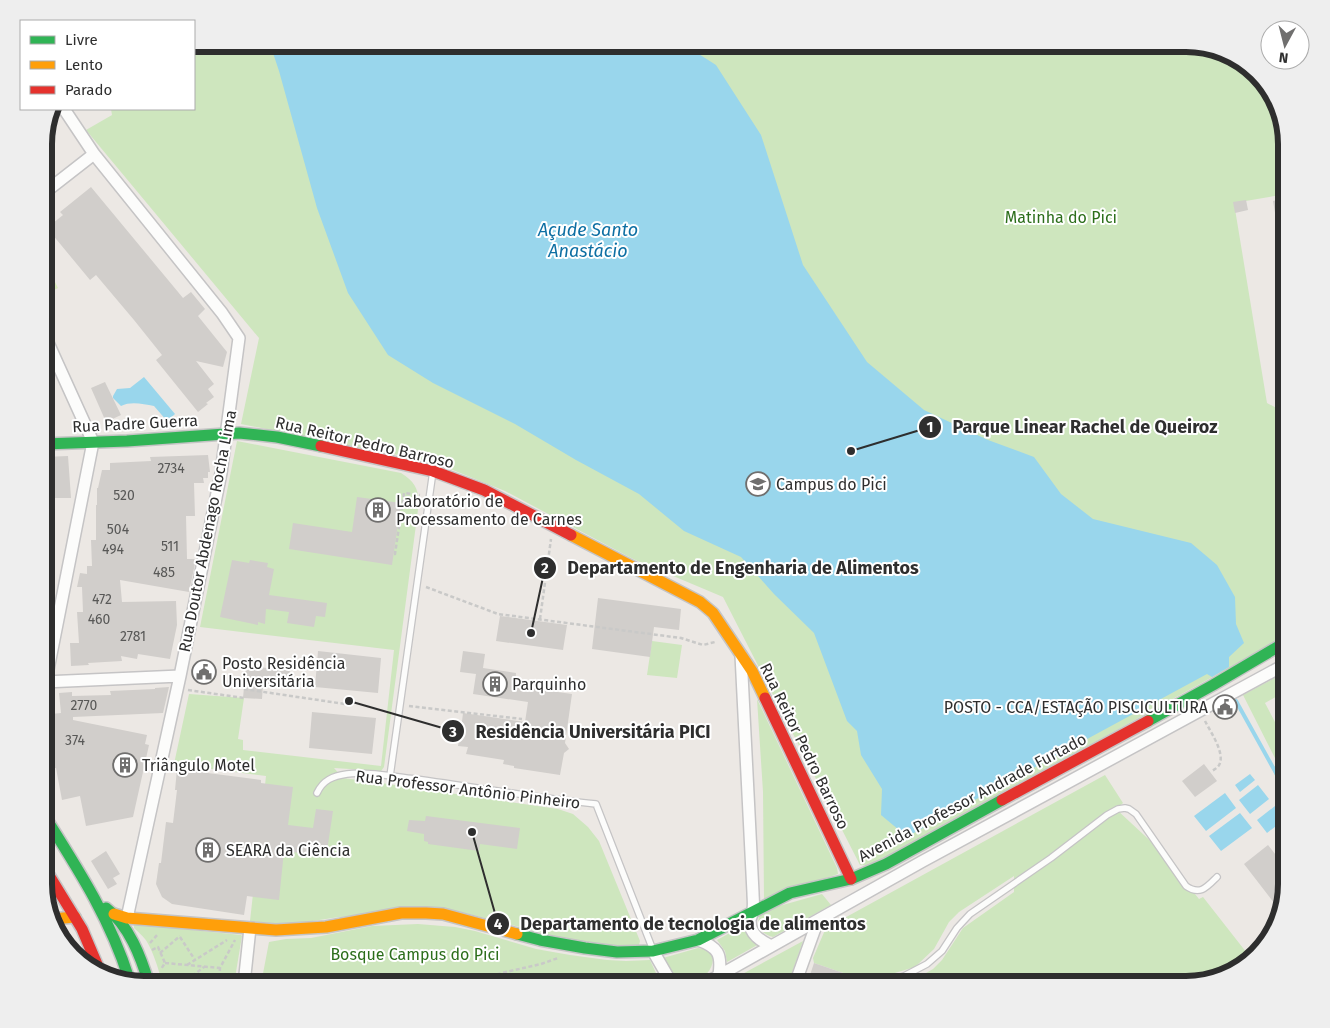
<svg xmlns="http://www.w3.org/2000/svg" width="1330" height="1028" font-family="'Fira Sans',sans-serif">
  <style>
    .green { fill: #cee6be }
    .pitch { fill: #d9eabb }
    .water { fill: #99d6ec }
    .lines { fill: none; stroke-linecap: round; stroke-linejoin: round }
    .stream { stroke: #99d6ec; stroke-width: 4 }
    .building { fill: #d1cecb }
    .lane-casing { stroke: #c5c4c5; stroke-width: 8 }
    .street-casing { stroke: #c5c4c5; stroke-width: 14 }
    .fast-casing { stroke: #c5c4c5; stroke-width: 14 }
    .slow-casing { stroke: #c5c4c5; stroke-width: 14 }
    .jam-casing { stroke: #c5c4c5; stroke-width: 14 }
    .path { stroke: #c9c9c8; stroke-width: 2.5; stroke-dasharray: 4 2.5; stroke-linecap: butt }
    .lane { stroke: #fcfcfb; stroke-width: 5.5 }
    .street { stroke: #fcfcfb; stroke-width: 11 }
    .fast { stroke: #30b455; stroke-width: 11 }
    .slow { stroke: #ff9f0a; stroke-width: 11 }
    .jam { stroke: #e5322d; stroke-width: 11 }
    .labels { text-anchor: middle; stroke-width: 4; stroke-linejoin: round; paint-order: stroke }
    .number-label { font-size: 14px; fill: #585857 }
    .park-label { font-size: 16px; fill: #2c6e1b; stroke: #fff }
    .street-label { font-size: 16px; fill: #2e2e2e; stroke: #fff }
    .poi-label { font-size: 16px; fill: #2e2e2e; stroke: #fff; text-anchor: start }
    .water-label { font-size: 18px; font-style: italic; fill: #0d6fa3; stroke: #fff }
    .rim { fill: none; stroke: #2e2e2e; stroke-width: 6 }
    .leader { fill: none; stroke: #2e2e2e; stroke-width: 2 }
    .callout-dot { fill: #2e2e2e; stroke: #fff; stroke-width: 2 }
    .mark-label { font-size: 15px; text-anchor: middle; font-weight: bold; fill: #fff }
    .callout-label { font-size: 18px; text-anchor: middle; font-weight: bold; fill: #2e2e2e; stroke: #fff; stroke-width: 4; stroke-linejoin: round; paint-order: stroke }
  </style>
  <rect width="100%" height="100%" fill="#ece8e4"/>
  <path class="green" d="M194,44H1185L1247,65L1276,100L1286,145V194L1234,203L1267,403L1286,413V634L1263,649L871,866L860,865L723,597L633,559L505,491L433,462L241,424L259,338L86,130L112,115L111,109H194Z
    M237,441L401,473C414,481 418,488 419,502L384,767L381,771L334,768L343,778L381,783L558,809L573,814L588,827L599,841L640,941L639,945H609L562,938L465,913L339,917L306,922L280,924L250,921L266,776L174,764L189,694L244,698L238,739L243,740V750L381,766L394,650L200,627Z
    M652,641L682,645L677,678L647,675Z
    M1286,672V691L1265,703L1286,743V798L1277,781L1272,768L1278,764L1243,695Z
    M757,699L837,868L838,874L764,899L763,792Z
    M1105,775L1123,803L1116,809L1158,848L1199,899L1203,897L1250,957L1230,974L1185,984H902L919,977L933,969L942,960L963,928L1014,892V876L959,912L949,922L934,949L915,967L878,978L850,984L852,976L814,963L813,958L825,930L839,921Z
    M822,894L831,905L773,937C762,934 757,928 759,916L779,906Z
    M134,924L241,935L242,936L234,984H161C162,976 151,946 145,939C142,935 138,932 134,928Z
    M418,924L455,927L475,931L536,949L570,955L607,960L626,961L650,960L661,984H261L269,942L286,939L311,938L372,926Z
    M744,925L749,937L759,944L727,962L725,951L717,940Z
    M803,941L788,984H724Z
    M698,948C725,952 710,977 693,984C688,985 681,984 676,984L663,958Z"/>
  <path class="pitch" d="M46,264L58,288L46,294L44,290V265Z"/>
  <path class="water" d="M270,44H683L716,65L761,135L803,265L867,362L924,410L988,440L1034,457L1061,494L1093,519L1191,543L1217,565L1235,597L1236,624L1244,643L1229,657V667L1212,677L1207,674L910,835H905L881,815L882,789L861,755L857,731L847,721L814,633L774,594L741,557L684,531L639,494L576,460L515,424L433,383L388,355L348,293L317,208L279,71Z
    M144,377L175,414L167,421L154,406C143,404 131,401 121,406L113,398V396L117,389L130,388Z
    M1250,774L1255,780L1240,792L1235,785Z
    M1258,785L1269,799L1250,814L1239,800Z
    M1225,793L1236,808L1206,831L1194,816Z
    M1275,806L1285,819L1267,833L1257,820Z
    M1240,813L1252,828L1221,851L1209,836Z"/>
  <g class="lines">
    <path class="stream" d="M1236,701L1286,791"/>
  </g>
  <path class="building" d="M91,187L183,298L191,292L205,309L198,316L227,352L223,367L196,361L214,384L208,389L214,397L206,403L208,404L198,412L156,360L162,355L134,320L96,275L90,280L47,228L63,215L60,212Z
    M1286,198V247L1281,248L1273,201Z
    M1246,200L1248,210L1235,213L1233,202Z
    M105,382L121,415L106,422L91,388Z
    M208,455L210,472H208V478H203L204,483H194L195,516H186L187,559H196L189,592L120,580L122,602L176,601L177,625L170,659L138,654L137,659L121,656L122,661L88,663L89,665L71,666L70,643H79L77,612H83L82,587H77L80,573L87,574V566H92L91,540H96V505H97V488H98L102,470H110V463L151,461L150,457Z
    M68,456L71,498H54L55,538L44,539V457Z
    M357,497L401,503L392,565L289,549L293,523L352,532Z
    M232,560L249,563L250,560L268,563L267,567L274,569L269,595L327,603L325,617L316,616L314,627L287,623L289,612L266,609L265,624L258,622V625L220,617Z
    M598,598L681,609L679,630L654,627L650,657L592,649Z
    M500,616L567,625L563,650L496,641Z
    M318,651L381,658L378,693L315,687Z
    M463,651L485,654L483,668L516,673L515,686L572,694L565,743L569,749L564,753L560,775L514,768V766L503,764L504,760L466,754L468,747L458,746L459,740L456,735L461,730L463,713L525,722L528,702L473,694L476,674L460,672Z
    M246,666L290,670L288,686L263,684L262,699L243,698Z
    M169,687L163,713L73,717V720L147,735L145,744L149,745L133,817L86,826L80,796L62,800L56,768L44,769V753L52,752L51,714L61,713L59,693L72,692V696L111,695L110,691L155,689V688Z
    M312,712L376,718L372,754L309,748Z
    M1204,764L1217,781L1195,797L1182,781Z
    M177,769L261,780V783L293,787L288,825L313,828L316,809L333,811L327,851L316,850V855L284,851L279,900L247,896L244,915L172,904L162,897L156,884L159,863H161L166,822L173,823L177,790H175Z
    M426,816L520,828L517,849L480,844L479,851L428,844V842L424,841V834L407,831L409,820L425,821Z
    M1268,845L1286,868V883L1278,908L1244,864Z
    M106,851L120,874L113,878L117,884L108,889L91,861Z
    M814,963L852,976L849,984H807Z"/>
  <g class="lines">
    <g class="lane-casing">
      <path id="lane" d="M390,776L433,471
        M317,793C323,780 333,776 347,774C367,771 395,777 415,779C476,787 536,798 596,804L653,950
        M880,984L904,976L927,964L942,951L957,928L970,914L1051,858L1107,815L1118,809L1125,808L1129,809L1136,814L1186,886C1200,896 1207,887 1217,877"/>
    </g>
    <g class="street-casing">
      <path id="street" d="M64,109L94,154L222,313L239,338L221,473L180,676L127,918
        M44,193L94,154
        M741,655L753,893C753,898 754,904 753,909C753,913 751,916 750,920C749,934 761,941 771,946
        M44,682L180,676
        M44,690L93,442L44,334
        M698,940C718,947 722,954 719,975
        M653,951L672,984
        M244,984L250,928
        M704,984L923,861L1286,664
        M795,984L818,920"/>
    </g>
    <g class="fast-casing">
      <path id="fast" d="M44,444L127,441L239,433L277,437L321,446
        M1148,721L1213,685L1286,642
        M44,815C78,869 110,918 129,979
        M106,908C129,925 141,957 149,984
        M517,934L540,940L585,948L617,952L653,951L698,940L790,893L851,879L886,864L1002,800"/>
    </g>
    <g class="slow-casing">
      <path id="slow" d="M571,535L700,602L713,613L752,671L765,698
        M114,914L127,918L276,930L326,927L401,913H426L443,914L517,934
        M52,919L75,917"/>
    </g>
    <g class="jam-casing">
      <path id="jam" d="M321,446L433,471L484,490L571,535
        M765,698L851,879
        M1002,800L1148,721
        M44,867L82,929L99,969"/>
    </g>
    <path class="path" d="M394,554H395L404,493L420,495
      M426,587L498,614L681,638L703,645L715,642
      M540,619L551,539
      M244,689L345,704
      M188,690L244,698
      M409,706L522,719
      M1205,721C1210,731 1224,751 1220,763C1219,767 1215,769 1212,771
      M180,937L195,960
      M150,943L158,934
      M152,950L158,947L165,963L161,969
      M160,953L180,936
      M165,963L220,968
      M187,965L227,940
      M164,980L170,984
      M182,984L204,967
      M219,984L220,968L235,940
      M459,984L506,972L541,964L558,958"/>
    <use href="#lane" class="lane"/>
    <use href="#street" class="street"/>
    <use href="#fast" class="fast"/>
    <use href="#slow" class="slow"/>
    <use href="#jam" class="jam"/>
  </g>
  <defs>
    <g id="university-ring" transform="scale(1.25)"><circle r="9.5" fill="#fff" stroke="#706f6e" stroke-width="1.5"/><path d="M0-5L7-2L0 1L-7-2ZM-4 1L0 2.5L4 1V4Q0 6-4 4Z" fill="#706f6e"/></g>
    <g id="building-ring" transform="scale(1.25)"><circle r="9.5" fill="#fff" stroke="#706f6e" stroke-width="1.5"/><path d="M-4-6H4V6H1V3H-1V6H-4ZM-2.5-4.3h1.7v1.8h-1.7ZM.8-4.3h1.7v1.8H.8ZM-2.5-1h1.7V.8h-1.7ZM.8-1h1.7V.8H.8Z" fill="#706f6e"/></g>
    <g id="civic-ring" transform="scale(1.25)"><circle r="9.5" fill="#fff" stroke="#706f6e" stroke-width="1.5"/><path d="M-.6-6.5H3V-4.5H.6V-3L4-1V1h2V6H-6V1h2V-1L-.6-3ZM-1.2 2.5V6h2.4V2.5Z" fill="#706f6e"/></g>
  </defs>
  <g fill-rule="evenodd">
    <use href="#university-ring" x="758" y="484"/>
    <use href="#building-ring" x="378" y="510"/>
    <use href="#civic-ring" x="204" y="672"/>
    <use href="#building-ring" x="495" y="684"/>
    <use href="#civic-ring" x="1225" y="707"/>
    <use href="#building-ring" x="125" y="765"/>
    <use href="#building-ring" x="208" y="850"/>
  </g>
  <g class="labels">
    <g class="number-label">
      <text x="171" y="473">2734</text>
      <text x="124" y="500">520</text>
      <text x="118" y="534">504</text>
      <text x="170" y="551">511</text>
      <text x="113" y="554">494</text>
      <text x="164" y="577">485</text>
      <text x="102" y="604">472</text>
      <text x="99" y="624">460</text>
      <text x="133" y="641">2781</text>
      <text x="84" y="710">2770</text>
      <text x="75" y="745">374</text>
    </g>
    <g class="park-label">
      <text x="1061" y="223">Matinha do Pici</text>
      <text x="415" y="960">Bosque Campus do Pici</text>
    </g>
    <g class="street-label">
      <text transform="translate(135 423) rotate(-3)" y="6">Rua Padre Guerra</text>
      <text transform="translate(365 442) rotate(13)" y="6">Rua Reitor Pedro Barroso</text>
      <text transform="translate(207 531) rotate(-79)" y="6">Rua Doutor Abdenago Rocha Lima</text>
      <text transform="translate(805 746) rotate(64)" y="6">Rua Reitor Pedro Barroso</text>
      <text transform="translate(468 789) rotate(7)" y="6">Rua Professor Antônio Pinheiro</text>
      <text transform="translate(972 797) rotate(-28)" y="6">Avenida Professor Andrade Furtado</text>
    </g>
    <g class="poi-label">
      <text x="776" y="490">Campus do Pici</text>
      <text x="396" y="507">Laboratório de<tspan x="396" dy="18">Processamento de Carnes</tspan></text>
      <text x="222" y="669">Posto Residência<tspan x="222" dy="18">Universitária</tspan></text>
      <text x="512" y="690">Parquinho</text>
      <text x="1208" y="713" text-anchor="end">POSTO - CCA/ESTAÇÃO PISCICULTURA</text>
      <text x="142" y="771">Triângulo Motel</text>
      <text x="226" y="856">SEARA da Ciência</text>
    </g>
    <g class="water-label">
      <text x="588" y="236">Açude Santo<tspan x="588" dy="21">Anastácio</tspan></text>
    </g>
  </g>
  <path d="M0 0H1330V1028H0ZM144 52H1186A92 92 0 0 1 1278 144V884A92 92 0 0 1 1186 976H144A92 92 0 0 1 52 884V144A92 92 0 0 1 144 52Z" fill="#eee" fill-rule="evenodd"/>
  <path class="rim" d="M144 52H1186A92 92 0 0 1 1278 144V884A92 92 0 0 1 1186 976H144A92 92 0 0 1 52 884V144A92 92 0 0 1 144 52Z"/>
  <path class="leader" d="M851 451L930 427M531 633L545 568M349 701L453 731M472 832L498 924"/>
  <g class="callout-dot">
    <circle cx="851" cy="451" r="5"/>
    <circle cx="531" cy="633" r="5"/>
    <circle cx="349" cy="701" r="5"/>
    <circle cx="472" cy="832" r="5"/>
    <circle cx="930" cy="427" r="12"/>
    <circle cx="545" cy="568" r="12"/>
    <circle cx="453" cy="731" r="12"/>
    <circle cx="498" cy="924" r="12"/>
  </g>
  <g class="mark-label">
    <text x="930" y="432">1</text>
    <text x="545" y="573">2</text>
    <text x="453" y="737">3</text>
    <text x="498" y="929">4</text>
  </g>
  <g class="callout-label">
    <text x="1085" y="433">Parque Linear Rachel de Queiroz</text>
    <text x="743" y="574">Departamento de Engenharia de Alimentos</text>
    <text x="593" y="738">Residência Universitária PICI</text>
    <text x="693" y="930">Departamento de tecnologia de alimentos</text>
  </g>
  <rect x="20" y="20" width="175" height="90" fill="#ffffff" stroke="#ababab"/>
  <rect x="30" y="36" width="25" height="8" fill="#30b455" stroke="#ababab"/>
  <text x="65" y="45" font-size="15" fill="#2e2e2e">Livre</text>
  <rect x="30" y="61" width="25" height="8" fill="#ff9f0a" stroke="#ababab"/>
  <text x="65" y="70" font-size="15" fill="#2e2e2e">Lento</text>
  <rect x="30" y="86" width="25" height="8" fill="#e5322d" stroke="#ababab"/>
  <text x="65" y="95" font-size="15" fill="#2e2e2e">Parado</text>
  <g transform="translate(1285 45) rotate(187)"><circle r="24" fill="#ffffff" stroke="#ababab"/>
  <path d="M0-4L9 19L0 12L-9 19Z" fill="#706f6e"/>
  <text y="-8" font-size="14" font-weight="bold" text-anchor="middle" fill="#2e2e2e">N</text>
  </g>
</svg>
